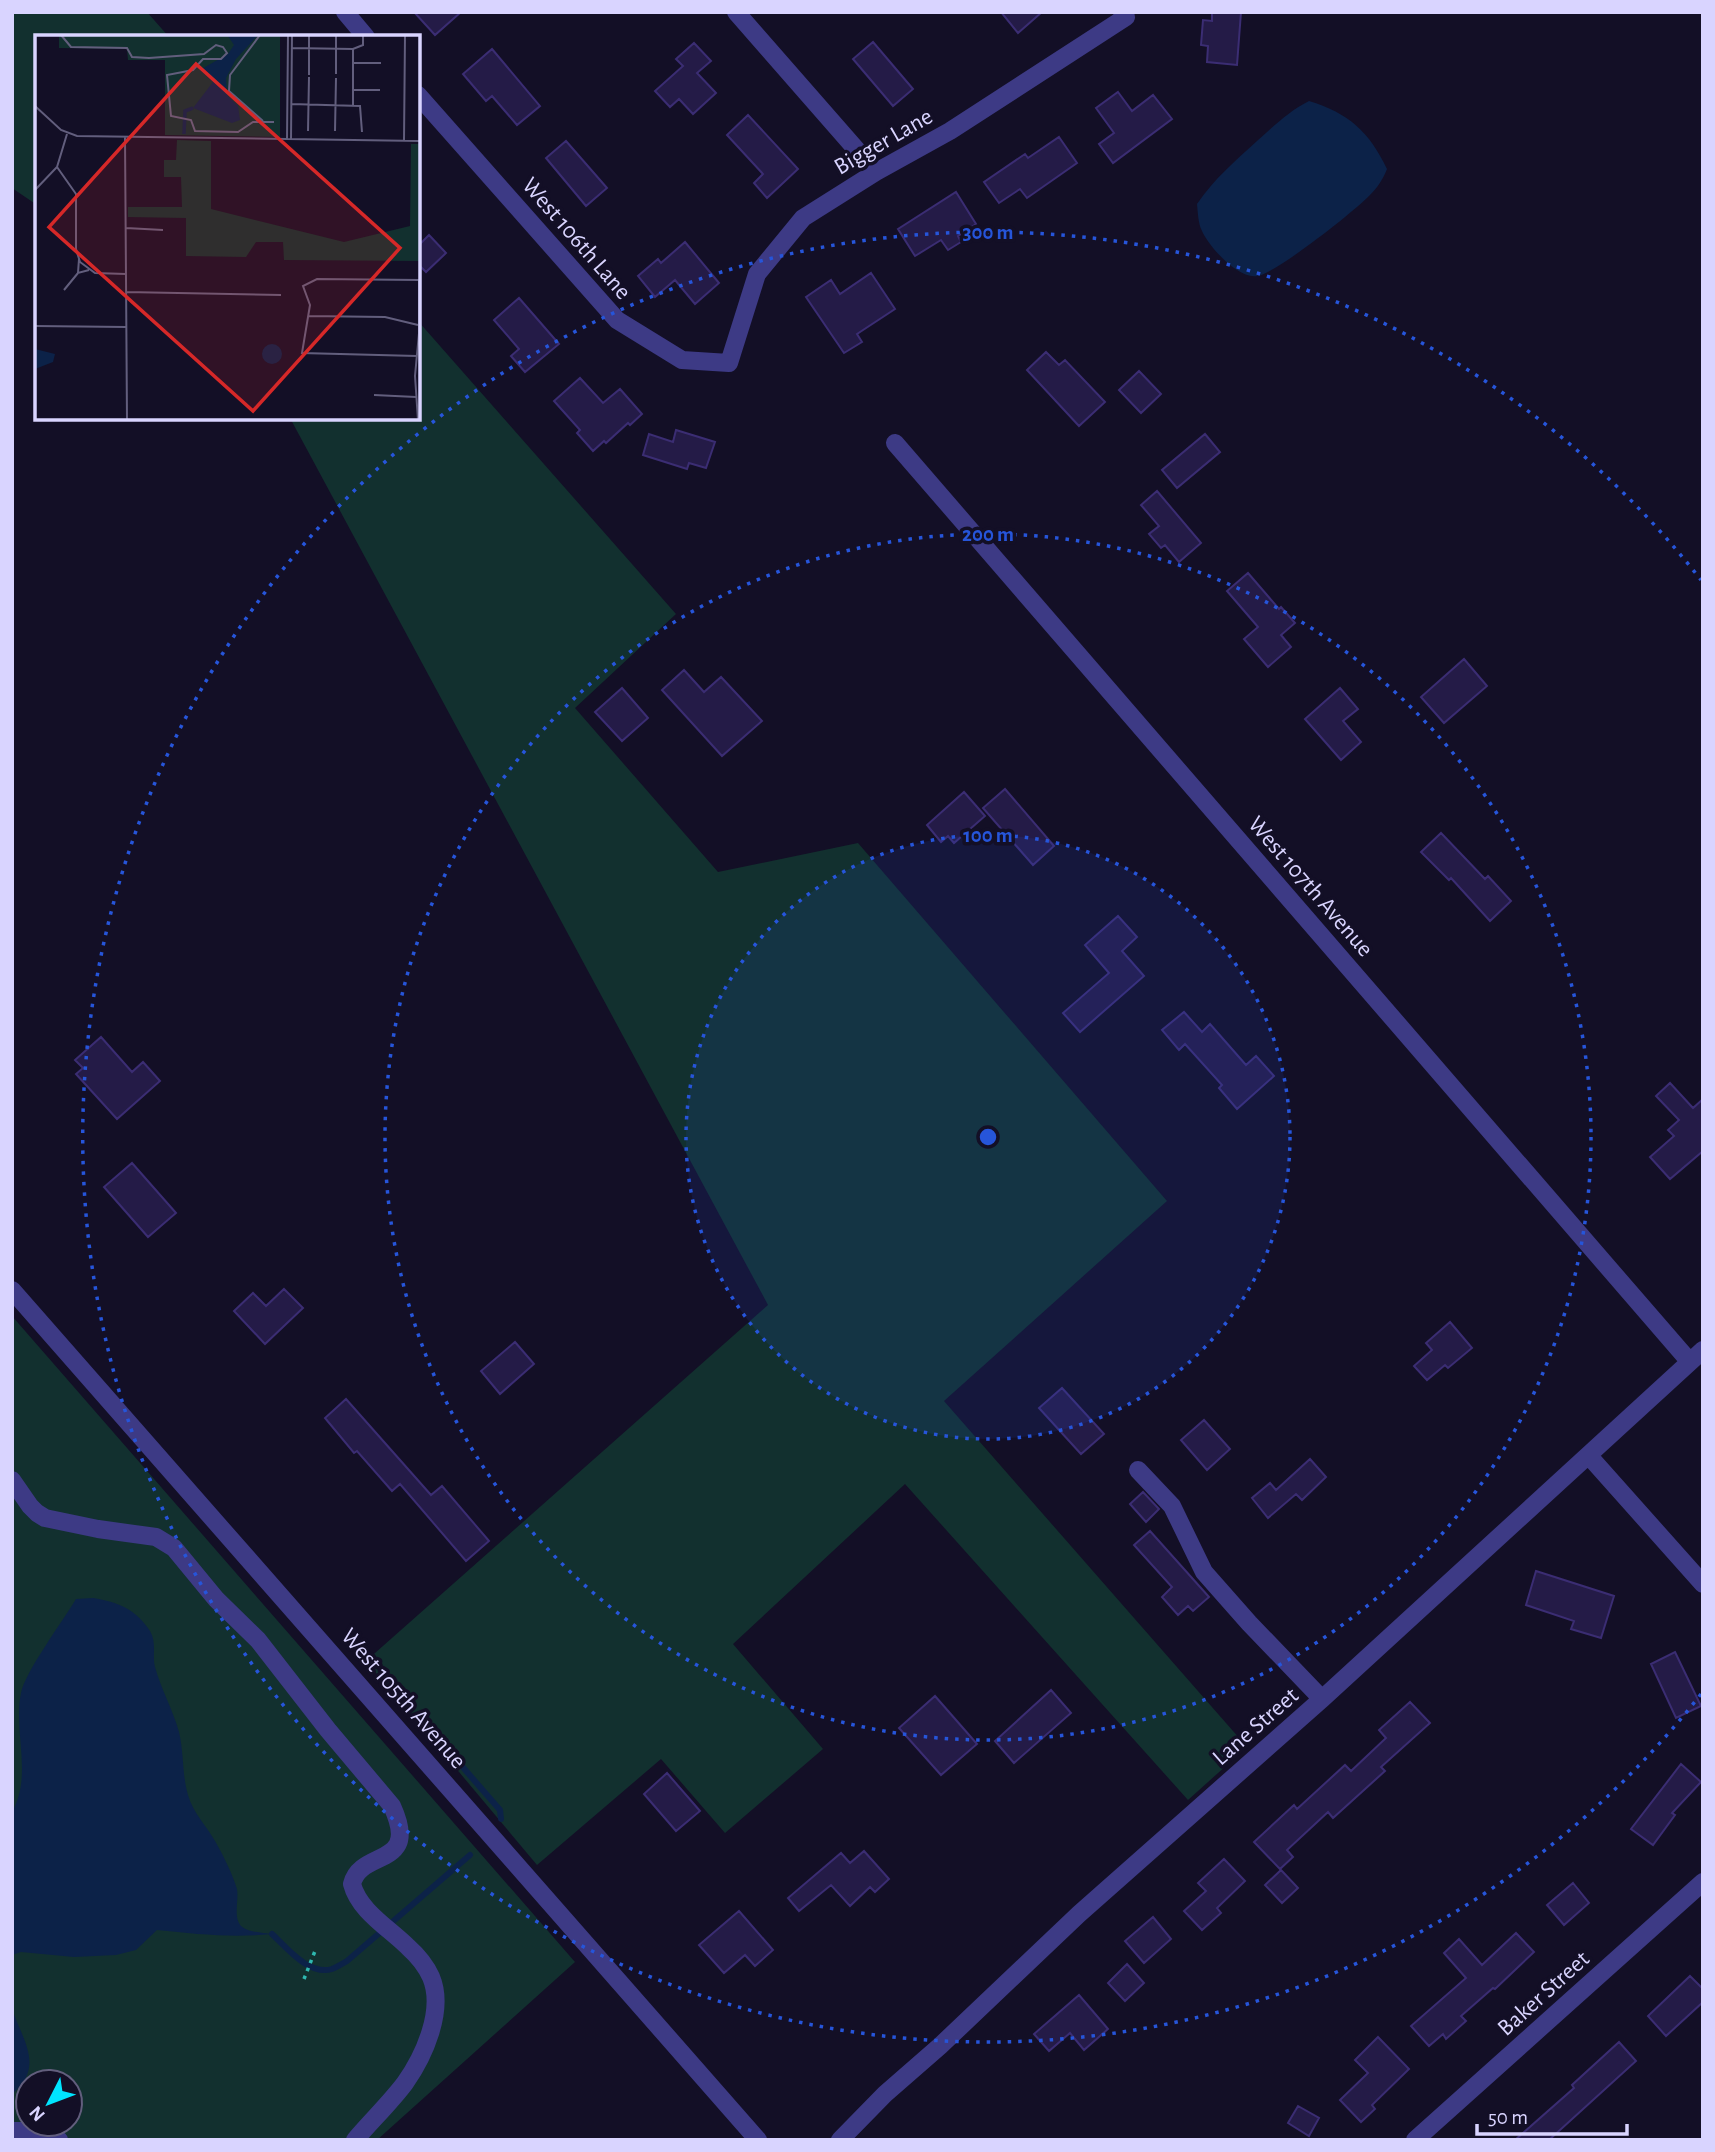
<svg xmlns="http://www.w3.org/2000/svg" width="1715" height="2152" font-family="'Alegreya Sans',sans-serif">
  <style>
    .green { fill: #12302f; fill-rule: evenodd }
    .water { fill: #0c2248 }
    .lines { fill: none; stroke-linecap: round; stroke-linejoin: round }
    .stream { stroke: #0c2248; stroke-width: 6 }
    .building { fill: #241b47; stroke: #3b2d73; stroke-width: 2 }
    .path { stroke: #2fb8b0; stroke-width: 3.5; stroke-dasharray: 3.5 5; stroke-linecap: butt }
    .minor { stroke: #3d3a85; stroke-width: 18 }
    .ring { fill: none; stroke: #2655da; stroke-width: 3.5; stroke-dasharray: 3.5 7 }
    .labels { text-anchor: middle; stroke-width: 7; stroke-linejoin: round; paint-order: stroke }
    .street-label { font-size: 24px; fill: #d9d4ff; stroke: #130f26 }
    .inset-river { fill: none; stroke: #0c2248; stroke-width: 3.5 }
    .inset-road { fill: none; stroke: #625e7d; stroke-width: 2 }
    .view { fill: #d62828; fill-opacity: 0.15; stroke: #d62828; stroke-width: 3.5 }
    .inset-edge { fill: none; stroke: #d9d4ff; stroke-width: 3.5 }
    .centre { fill: #2655da; stroke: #130f26; stroke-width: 3.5 }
    .ring-label { font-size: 21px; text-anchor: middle; font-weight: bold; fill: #2655da; stroke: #130f26; stroke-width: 7; stroke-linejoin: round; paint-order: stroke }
  </style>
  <rect width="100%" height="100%" fill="#130f26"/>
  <path class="green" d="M12,12H147L169,37H37V205L12,188Z
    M418,321L676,614L575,708L718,872L858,843L1167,1201L944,1401L1247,1747L1188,1800L905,1484L733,1644L823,1749L725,1833L661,1759L537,1865L366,1661L768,1305L290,418H418Z
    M12,1316L575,1962L377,2140H12ZM28,2082H70V2124H28Z"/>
  <path class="water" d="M1309,101C1348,113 1369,131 1387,169C1383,179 1378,187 1370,195C1356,210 1274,275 1257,276C1238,279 1209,247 1202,231C1198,223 1198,213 1197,204C1214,179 1235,161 1257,141C1274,126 1289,111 1309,101Z
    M93,1598C118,1602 136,1609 150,1631C157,1643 152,1655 155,1667C161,1689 173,1710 179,1732C184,1753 182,1775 188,1795C193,1813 206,1825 215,1841C222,1853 233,1875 237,1889C239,1900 233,1917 241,1926C247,1932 263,1933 272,1934C232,1938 196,1934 157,1930L136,1950L116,1955L74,1957L21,1952L12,1955V1812C33,1775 13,1732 21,1693C25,1672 63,1621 76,1599Z
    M12,2009C23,2041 45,2067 12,2094Z"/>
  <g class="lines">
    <path class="stream" d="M427,1726L500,1810L501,1819
      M272,1934C287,1948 309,1976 332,1969C337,1967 342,1964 347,1961L470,1855"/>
  </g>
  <path class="building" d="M414,12H461L435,35Z
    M1001,12H1042L1018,33Z
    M1212,12H1241L1237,65L1207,62L1208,46L1201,45L1203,20L1212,21Z
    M873,42L913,89L893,106L853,59Z
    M694,43L711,61L697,73L716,93L693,114L679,99L670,107L655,91L683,66L676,59Z
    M492,49L540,106L517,125L492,96L486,101L463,74Z
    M1118,92L1132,111L1153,95L1172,119L1113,163L1099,144L1114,133L1096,108Z
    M748,115L798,169L767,198L754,183L763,174L727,135Z
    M1059,137L1077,163L1027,198L1020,189L999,203L984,182L1025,154L1028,158Z
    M566,141L607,188L586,206L546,158Z
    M956,192L976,224L958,236L961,242L948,250L941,240L915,256L898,229Z
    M429,235L446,253L426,272L418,264V246Z
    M685,242L719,283L695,304L675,280L655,297L638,276L658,259L661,263Z
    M871,273L895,309L857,334L862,342L844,353L806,297L831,280L840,294Z
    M519,298L559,344L525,372L511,356L519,349L494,320Z
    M1046,352L1059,365L1065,360L1105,402L1079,426L1027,370Z
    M1139,371L1161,394L1141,413L1119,390Z
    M580,378L603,403L620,389L642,414L630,425L628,423L606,443L604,441L593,451L577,433L580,430L554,401Z
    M676,430L715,442L706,468L689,463L687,469L643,455L649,434L673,442Z
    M1205,434L1220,452L1177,488L1162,470Z
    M1157,491L1201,543L1179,562L1165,545L1161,548L1149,534L1159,526L1141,505Z
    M1248,573L1279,609L1281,607L1295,623L1281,635L1291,647L1268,667L1244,639L1258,627L1227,591Z
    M1464,659L1487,686L1444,723L1421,697Z
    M684,670L704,692L721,677L762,721L722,756L662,690Z
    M622,688L648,718L622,741L595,712Z
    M1340,688L1358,709L1343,721L1361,742L1341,760L1305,719Z
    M1005,789L1054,846L1033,865L983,808Z
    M964,792L985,816L954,843L948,836L941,842L927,825Z
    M1441,833L1485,879L1488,876L1511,901L1490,921L1451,878L1449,880L1421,852Z
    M1118,916L1137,937L1122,951L1144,976L1080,1032L1063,1013L1109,973L1085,945Z
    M1184,1012L1202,1032L1210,1024L1246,1065L1256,1056L1274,1076L1237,1109L1219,1088L1222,1085L1185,1044L1179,1050L1162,1030Z
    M101,1037L132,1072L143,1062L160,1081L117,1119L76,1074L83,1068L75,1060Z
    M1670,1083L1693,1108L1703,1099V1151L1670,1179L1650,1157L1674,1136L1668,1130L1679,1120L1656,1096Z
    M132,1163L176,1213L148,1237L104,1187Z
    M284,1289L303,1308L265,1344L234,1311L253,1293L266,1306Z
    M1450,1322L1472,1348L1448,1368L1445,1365L1427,1380L1414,1366L1432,1350L1426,1343Z
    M515,1342L534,1364L500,1394L481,1371Z
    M1062,1388L1104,1434L1081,1454L1039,1408Z
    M346,1399L431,1495L442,1486L489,1541L466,1561L400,1484L392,1491L357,1451L354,1453L325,1418Z
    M1204,1420L1230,1449L1207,1470L1181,1440Z
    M1310,1459L1326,1477L1302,1500L1296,1494L1268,1518L1252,1498L1270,1483L1276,1490Z
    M1143,1492L1159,1509L1146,1522L1130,1504Z
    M1150,1531L1209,1597L1193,1611L1188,1606L1178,1615L1162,1597L1172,1587L1134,1545Z
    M1536,1571L1614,1596L1601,1638L1571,1629L1574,1621L1526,1605Z
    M1675,1652L1701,1706L1676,1718L1651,1664Z
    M1051,1690L1071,1713L1014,1763L995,1741Z
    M935,1696L977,1744L941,1775L899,1728Z
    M1410,1702L1430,1723L1381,1767L1385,1771L1333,1818L1328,1812L1287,1850L1293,1857L1280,1869L1254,1842L1294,1805L1297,1809L1345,1765L1351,1771L1386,1738L1379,1730Z
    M1681,1764L1701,1782L1672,1813L1675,1815L1653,1845L1631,1829Z
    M667,1773L700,1811L676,1831L644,1794Z
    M864,1851L889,1879L875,1892L870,1887L850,1906L831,1885L799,1911L788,1898L841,1853L850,1863Z
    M1224,1859L1245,1881L1217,1908L1221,1913L1202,1930L1184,1911L1206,1891L1198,1883Z
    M1281,1870L1298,1888L1282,1903L1265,1885Z
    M1573,1883L1589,1903L1564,1925L1547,1905Z
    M739,1911L773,1950L755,1966L745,1955L724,1973L699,1945Z
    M1153,1917L1171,1939L1144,1963L1125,1941Z
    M1516,1933L1534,1952L1495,1989L1493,1988L1461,2016L1466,2021L1446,2039L1443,2034L1429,2046L1411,2026L1466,1978L1444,1953L1459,1939L1482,1965Z
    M1127,1964L1144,1983L1125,2001L1108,1983Z
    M1690,1976L1703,1989V2002L1666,2036L1648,2016Z
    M1079,1995L1108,2029L1084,2050L1070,2033L1049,2051L1034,2034Z
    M1378,2037L1409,2069L1372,2105L1375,2109L1361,2122L1340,2100L1368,2073L1355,2060Z
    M1619,2042L1636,2061L1549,2140H1515L1574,2088L1572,2085Z
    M1298,2106L1319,2118L1309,2136L1288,2123Z"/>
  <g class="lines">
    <path class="path" d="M304,1979L315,1951"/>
    <path class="minor" d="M345,12L366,37
      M736,12L876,172
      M418,95L617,320L682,360L729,363L757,274L803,218L876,172L950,131L1126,17L1122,12
      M895,443L1690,1362
      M12,1290L758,2140
      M1589,1456L1703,1584
      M1138,1470L1172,1506L1204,1572L1249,1623L1322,1699
      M12,1480L30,1506L37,1513L45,1518L98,1529L156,1537L174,1548L216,1599L258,1640L328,1730L392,1806C421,1869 361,1848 352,1884C359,1911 389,1928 408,1947C417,1955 426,1966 431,1977C445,2010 424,2056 405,2083C390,2103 371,2121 355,2140
      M12,2131H33L59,2140
      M840,2140L885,2094L940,2046L1079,1914L1322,1699L1703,1350
      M1415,2140L1703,1882"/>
  </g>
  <circle cx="988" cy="1137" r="302" fill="#2655da" fill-opacity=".12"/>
  <g class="ring">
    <circle cx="988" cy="1137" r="302"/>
    <circle cx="988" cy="1137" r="603"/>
    <path d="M1701 1694A905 905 0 1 1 1701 580"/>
  </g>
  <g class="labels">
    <g class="street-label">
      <text transform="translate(883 141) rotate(-30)" y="8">Bigger Lane</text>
      <text transform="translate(577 238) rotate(49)" y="8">West 106th Lane</text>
      <text transform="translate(1311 886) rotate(49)" y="8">West 107th Avenue</text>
      <text transform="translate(404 1698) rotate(49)" y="8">West 105th Avenue</text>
      <text transform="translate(1255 1726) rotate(-41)" y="8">Lane Street</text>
      <text transform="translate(1543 1993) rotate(-42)" y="8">Baker Street</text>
    </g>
  </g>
  <g transform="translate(35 35)">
    <rect width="385" height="385" fill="#130f26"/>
    <path d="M24,0H245V102L130,100V25H93L92,14L24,13ZM142,105L176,106V174L309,207L375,191L376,109H385V226L249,225L248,207H221L211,222L151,221V183L93,182V172H147L146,142H129V125H141Z" fill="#12302f"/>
    <path d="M223,0L201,24L191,43L192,60L203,71L205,85L197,88L158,73L178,47L165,35L193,19L199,10L193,1ZM227 319a10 10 0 1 1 20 0a10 10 0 1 1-20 0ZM0,314L20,319L18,327L0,334Z" fill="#0c2248"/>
    <path class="inset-river" d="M149,99L150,76L158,73"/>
    <path class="inset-road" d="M26,0L36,12L92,13L97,22L114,23L169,19L181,10L188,12L192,18L186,24H168L158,35L132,40L136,81L156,85L160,96L203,97L218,87H239M225,0L195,40L194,56L228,86M256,13L318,14L328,10V0M318,28H346M301,39V0M274,40V0M318,55H345M256,69L325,71L327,97M318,70V14M0,71L26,95L42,101L385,106M273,96L274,42M300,96L301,43M90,102L92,385M252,104L253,0M256,104L257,0M369,105L370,0M22,132L41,159V214L45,227L60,238L91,239M0,155L22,132L32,99M91,193L128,195M44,224L43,238L54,235M29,255L43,238M91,257L246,260M274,281L350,282L383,290M0,291L91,292M382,321L267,318L275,270L268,251L282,244L384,245V298L380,341L383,385M339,360L381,362"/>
    <path class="view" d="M161,29L365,213L218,376L14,192Z"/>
    <rect width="385" height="385" class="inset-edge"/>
  </g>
  <circle cx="988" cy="1137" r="10" class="centre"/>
  <g class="ring-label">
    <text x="988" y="239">300 m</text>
    <text x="988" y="541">200 m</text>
    <text x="988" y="842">100 m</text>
  </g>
  <rect width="1715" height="2152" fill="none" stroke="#d9d4ff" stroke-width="28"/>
  <g transform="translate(49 2103) rotate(228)"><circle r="33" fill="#130f26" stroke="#625e7d" stroke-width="2"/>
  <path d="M0-5L12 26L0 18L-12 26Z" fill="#00e5ff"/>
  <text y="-10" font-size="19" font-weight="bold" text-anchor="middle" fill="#d9d4ff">N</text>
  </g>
  <path d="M1477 2124v10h150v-10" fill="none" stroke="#d9d4ff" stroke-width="3.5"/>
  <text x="1488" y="2124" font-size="21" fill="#d9d4ff" stroke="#130f26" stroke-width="5" paint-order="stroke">50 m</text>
</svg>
